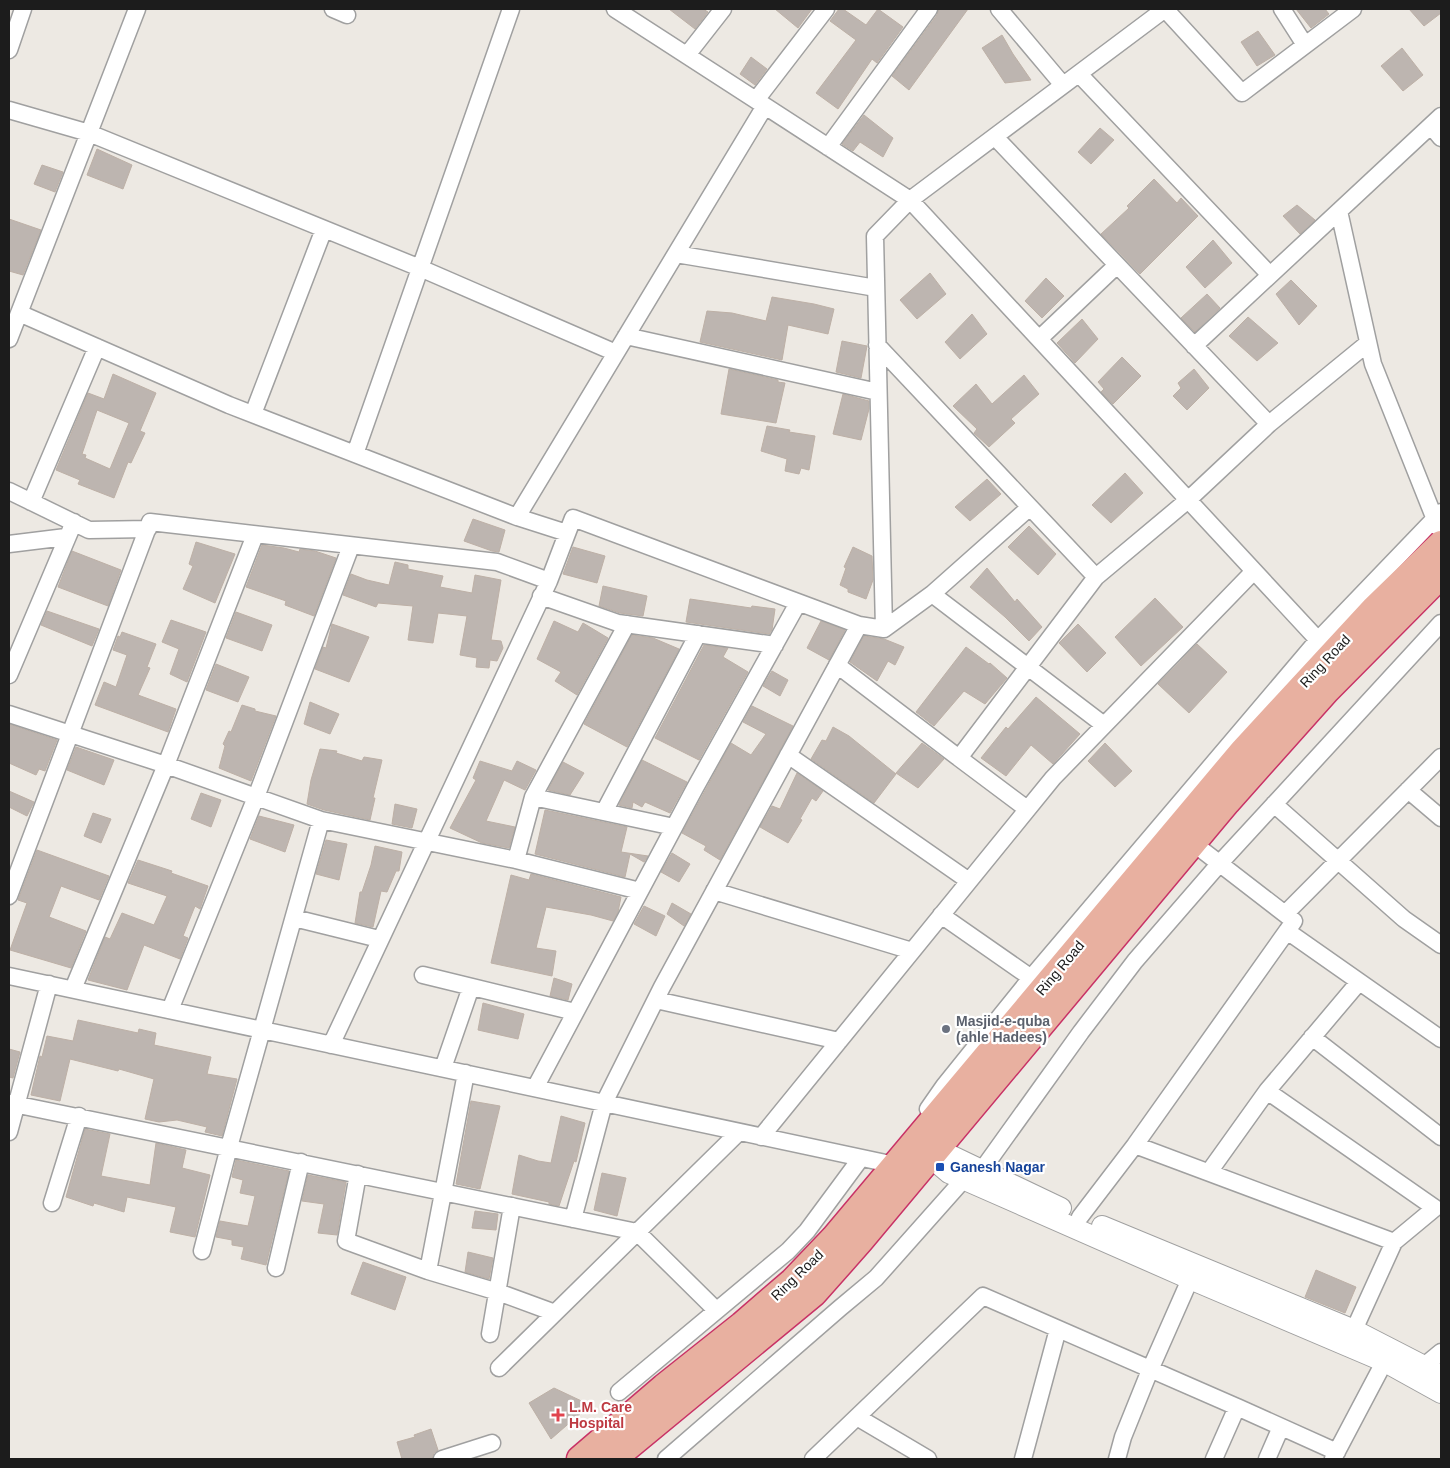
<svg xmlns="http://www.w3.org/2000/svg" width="1450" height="1468" font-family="Helvetica,sans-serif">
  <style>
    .building { fill: #bdb5b0; stroke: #bdb0a6; fill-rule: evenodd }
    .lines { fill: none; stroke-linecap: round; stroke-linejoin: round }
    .minor-casing { stroke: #a0a0a0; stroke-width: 19 }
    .tertiary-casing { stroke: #a0a0a0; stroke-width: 22 }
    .trunk-casing { stroke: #c83266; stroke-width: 29 }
    .minor { stroke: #fff; stroke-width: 16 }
    .tertiary { stroke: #fff; stroke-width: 20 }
    .trunk { stroke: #e8b0a0; stroke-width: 26 }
    .worship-dot { fill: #6b7280; stroke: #fff; stroke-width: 2 }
    .transit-dot { fill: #1a4fb4; stroke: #fff; stroke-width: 2 }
    .health-dot { fill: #e0444e; stroke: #fff; stroke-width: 2 }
    .labels { text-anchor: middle; stroke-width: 4.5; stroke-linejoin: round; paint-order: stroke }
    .street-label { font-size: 14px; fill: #1c1c1c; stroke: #fff }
    .worship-label { font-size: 14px; font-weight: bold; fill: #5b616d; stroke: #fff; text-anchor: start }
    .transit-label { font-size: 14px; font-weight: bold; fill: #164399; stroke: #fff; text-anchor: start }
    .health-label { font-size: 14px; font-weight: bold; fill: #be3a42; stroke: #fff; text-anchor: start }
  </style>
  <rect width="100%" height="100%" fill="#ede9e3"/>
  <path class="building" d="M669,9H703L708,12L695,29Z
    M775,9H812L798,28Z
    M839,9H843L866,25L878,9L903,27L877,63L872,59L838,109L816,93L856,40L830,21Z
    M939,9H968L909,90L892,76L937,15Z
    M1296,9H1325L1329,14L1311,28Z
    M1409,9H1441V13L1424,26Z
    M1258,31L1275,55L1257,66L1241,42Z
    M1002,35L1013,54L1031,80L1005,83L982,48Z
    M1402,48L1423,75L1403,91L1381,66Z
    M751,57L767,69L755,85L740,74Z
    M864,115L893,138L883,157L860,142L853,151L842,144Z
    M1100,128L1114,140L1091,164L1078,152Z
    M97,149L132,165L123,189L87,175Z
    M42,165L63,172L55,192L34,184Z
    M1154,179L1177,203L1181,198L1198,216L1140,274L1101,234L1129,208L1127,206Z
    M1297,205L1315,220L1300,234L1283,216Z
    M9,219L41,230L23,275L9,271Z
    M1213,240L1232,263L1205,288L1186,267Z
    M930,273L946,294L917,319L900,300Z
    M1046,278L1064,296L1042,318L1025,301Z
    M1291,280L1317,306L1299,325L1276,294Z
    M1207,294L1220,308L1195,332L1181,318Z
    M772,297L814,304L834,309L828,334L788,325L782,360L700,342L707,311L732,313L766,321Z
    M972,314L987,334L960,359L945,342Z
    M1248,317L1278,343L1257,361L1229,336Z
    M1082,319L1098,339L1075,363L1057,343Z
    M842,341L867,346L861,378L836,372Z
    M1122,357L1141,376L1113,404L1101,392L1104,389L1098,382Z
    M729,369L778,380V382L785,383L776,423L721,414Z
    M1194,369L1209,388L1187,410L1173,396L1181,388L1178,383Z
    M113,374L156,393L140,431L145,433L131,463L128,462L114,498L78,484L80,480L56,470L88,393L104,399ZM97,410L129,423L110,469L85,458L86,455L82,454Z
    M1024,375L1039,394L1011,419L1015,423L989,447L974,433L977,429L953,406L976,384L992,404Z
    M843,394L869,401V409L861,440L833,434Z
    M767,426L790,430L789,432L815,436L809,470L801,468L799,474L785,471L787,459L761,451Z
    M1125,473L1143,493L1111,523L1092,505Z
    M987,479L1001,494L970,521L955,507Z
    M473,519L505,530L499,552L492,551L464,541Z
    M1029,526L1056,554L1038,575L1008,547Z
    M196,542L235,554L215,603L183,589L193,566L189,564Z
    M262,545L284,548L299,552L300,549L315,551L336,558L314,616L285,605L286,601L246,587Z
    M573,547L605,556L597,583L563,574Z
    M853,547L872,556L873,580L866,599L848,592V589L840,585L846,568L844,567Z
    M72,551L121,570L108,606L58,587Z
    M395,562L408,565V569L443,576L440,587L472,593L475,575L501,580L491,640L501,641L503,648L497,661L490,660L489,668L476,667L477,658L460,655L467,616L438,613L433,643L408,640L413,606L378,603L376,607L343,595L351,574L367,580L389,585Z
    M987,568L1015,602L1017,599L1042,627L1029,641L1005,617L970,587Z
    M603,586L647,596L643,616L620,613L599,606Z
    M1155,598L1183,627L1141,666L1115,637Z
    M690,599L751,608L752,606L775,609L772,630L769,634L686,622Z
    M47,611L99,629L92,646L41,625Z
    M236,612L272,625L262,651L226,638Z
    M171,620L206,632L187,682L170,674L179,649L162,642Z
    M554,621L578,632L583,623L608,638L577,695L555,681L561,672L537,659Z
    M821,621L845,630L829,660L807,648Z
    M332,624L369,637L349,682L315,669L323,647L326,648Z
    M1078,624L1106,653L1087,672L1059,643Z
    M122,632L156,644L147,667L150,668L138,695L176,709L168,732L95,705L104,682L116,687L127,655L113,650L118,636L120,637Z
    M632,635L653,638L679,649L627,747L584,724Z
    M864,636L884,639L904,647L895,665L888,661L877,681L850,662Z
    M1197,644L1227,672L1189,713L1158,684Z
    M704,645L728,648L723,657L748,672L699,760L655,738Z
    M966,647L989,664L990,663L1007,678L985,704L964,691L934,726L916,712Z
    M216,664L249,677L238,702L206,690Z
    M772,671L788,680L780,696L763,686Z
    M1036,697L1080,734L1053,764L1031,745L1006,776L981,758L1006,727L1008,729Z
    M310,702L339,714L330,734L304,724Z
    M242,705L255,709V711L276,716L251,781L219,768L225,746L223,744L229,731L231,732Z
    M752,706L793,726L720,860L704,850L706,846L682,833L731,743L751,755L766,734L743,722Z
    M9,724L57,740L45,771L39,769L36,775L9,763Z
    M833,727L849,736L896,774L874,803L811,759L822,740L826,741Z
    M922,743L944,759L918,788L896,773Z
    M1105,743L1132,771L1115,787L1088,761Z
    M76,747L114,760L104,785L67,770Z
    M320,749L337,751L336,753L362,761L364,757L382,760L373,798H375L370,820L324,810L307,804L311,780Z
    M642,760L687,782L670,813L645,802L642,807L633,802L632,808L619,805Z
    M480,761L512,771L517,761L536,770L525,790L504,780L486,821L515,827L509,848L482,843L450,828L476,780L473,778Z
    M563,762L584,773L570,795L548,790Z
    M797,773L823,791L816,801L812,798L800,819L802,820L788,843L760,827L772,806L780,809Z
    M9,791L34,802L27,816L9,807Z
    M201,793L221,800L211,827L191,819Z
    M395,804L417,809L412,828L392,824Z
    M545,810L627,827L621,852L648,856L644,862L630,854L625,877L535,854Z
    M93,813L111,819L101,843L84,836Z
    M259,816L294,825L285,852L250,839Z
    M326,840L347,844L339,880L316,874Z
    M375,846L402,852L399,871H396L387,892L381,891L373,927L355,923L360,892H362L371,865Z
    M37,850L109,876L99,900L61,886L49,917L86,931L71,968L10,950L27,903L18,900Z
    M672,853L690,864L679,882L661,872Z
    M138,860L172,871L171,873L208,886L200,909L195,906L183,936L188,938L180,959L144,945L127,990L88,980L105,937L110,939L122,913L154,925L167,896L128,883Z
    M531,874L621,897L618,912L613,921L591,915L546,907L536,948L556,951L552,976L491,963L511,875L529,880Z
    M672,903L691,914L684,926L667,914Z
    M644,906L665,916L656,936L634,924Z
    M554,978L572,984L568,1000L550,996Z
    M483,1003L524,1014L518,1039L478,1030Z
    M78,1020L138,1033L139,1029L156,1033L154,1045L211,1057L207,1074L237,1079L222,1136L205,1132L207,1127L177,1120L159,1122L145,1119L154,1079L119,1069L118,1071L70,1059L60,1101L31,1095L40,1056L42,1057L47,1036L73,1041Z
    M9,1049L20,1052L13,1078L9,1077Z
    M471,1101L500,1106L480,1189L456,1184Z
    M561,1116L585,1123L576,1162L574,1161L559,1206L549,1204V1202L512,1194L519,1155L538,1161L551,1163Z
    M85,1129L110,1134L101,1176L150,1185L156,1143L186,1150L182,1168L210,1175L195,1237L170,1232L176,1207L127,1197L124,1212L94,1203L93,1206L66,1197Z
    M236,1160L289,1171L266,1265L241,1259L244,1247L232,1245V1240L216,1237L220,1221L248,1226L255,1196L240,1193L243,1180L232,1177Z
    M602,1173L626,1178L617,1216L594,1210Z
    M308,1175L346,1182L337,1235L318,1233L324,1204L302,1201Z
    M475,1211L498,1214L496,1230L472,1228Z
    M468,1252L493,1258L489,1279L465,1272Z
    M363,1262L406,1277L395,1310L351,1294Z
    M1316,1270L1356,1287L1345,1313L1305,1297Z
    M554,1388L590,1405L551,1439L529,1403Z
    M431,1429L438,1450L434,1453L432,1459H402L397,1442L415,1437L414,1435Z"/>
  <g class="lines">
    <g class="minor-casing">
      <path id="minor" d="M333,9L347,15
        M615,9L765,106
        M999,9L1063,85
        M1282,9L1305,45
        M9,50L23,9
        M687,55L723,9
        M1079,74L1270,275
        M756,100L826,9
        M9,110L89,133L420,268L616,353
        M1431,126L1441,138
        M995,137L1269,424
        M828,147L929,9
        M1339,211L1373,364L1438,527
        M676,254L876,288
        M19,313L229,405L517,517
        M626,336L878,392
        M9,339L137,9
        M1039,339L1117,265
        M877,345L1096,577
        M1194,346L1441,116
        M253,414L324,229
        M355,454L511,9
        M9,491L89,530L148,529
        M31,502L97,347
        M567,533L517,517L765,106L910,200L1165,9L1242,93L1353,9
        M9,544L66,537
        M549,581L573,518L859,625L884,629L875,236L910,200L1332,655
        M932,594L1030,507
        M541,596L618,623L775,645
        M627,624L533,797L674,827
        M884,629L932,594L1104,725
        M837,665L959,758L1096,577L1188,500L1269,424L1368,343
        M9,675L74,522
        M9,714L166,765L321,820L229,1147L202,1251
        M788,755L969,881
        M959,758L1027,809
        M1408,790L1441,818
        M1274,804L1404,919L1441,945
        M604,812L698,634
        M321,820L516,860L640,891
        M1193,843L1294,921L1287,931L1441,1039
        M516,860L533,797
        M714,891L912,951
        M9,896L150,522L497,562L549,581L331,1045
        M1285,914L1441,757
        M941,915L1040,984
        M294,918L379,939
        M423,975L575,1012
        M9,976L895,1165
        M73,989L166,765L255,535
        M656,1000L839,1041
        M170,1010L256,797L351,546
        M1312,1037L1441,1137
        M443,1068L471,987
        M535,1088L695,788L798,603
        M1267,1091L1359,982
        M9,1103L637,1232L716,1310
        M928,1109L944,1086L1031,978L1318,640L1441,512
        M9,1132L49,984
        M761,1137L1053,778L1254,571
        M1135,1145L1394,1242L1354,1330
        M982,1170L1081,1032L1135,961L1220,863L1441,623
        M1209,1172L1267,1091L1435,1208L1394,1242
        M358,1174L346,1241L428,1271L498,1292L555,1313
        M52,1203L79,1116
        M1080,1217L1135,1145L1287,931
        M573,1219L604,1103L662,987L859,625
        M276,1268L301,1162
        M428,1271L466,1073
        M490,1334L512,1206
        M1424,1366L1441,1352
        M499,1368L739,1132
        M619,1392L788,1251L807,1231L861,1158
        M857,1417L928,1459
        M442,1459L492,1443
        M666,1459L840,1308L876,1278L964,1179
        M813,1459L983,1296L1237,1407
        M1023,1459L1058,1329
        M1117,1459L1123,1437L1150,1370L1195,1268
        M1214,1459L1237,1407L1337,1452
        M1267,1459L1281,1427
        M1333,1459L1390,1351"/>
    </g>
    <g class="tertiary-casing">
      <path id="tertiary" d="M927,1146L934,1152L952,1156L1061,1208
        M918,1151L930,1157L949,1173L1190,1279L1385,1362L1441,1393
        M1102,1226L1354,1330L1424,1366L1441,1376"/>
    </g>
    <g class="trunk-casing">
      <path id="trunk" d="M580,1459L664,1387L742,1325L793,1281L834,1238L918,1138L1242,752L1374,609L1441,544
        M613,1459L814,1293L860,1241L1227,802L1326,691L1441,575"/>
    </g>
    <use href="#minor" class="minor"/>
    <use href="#tertiary" class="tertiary"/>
    <use href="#trunk" class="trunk"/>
  </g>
  <circle class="worship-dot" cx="946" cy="1029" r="5"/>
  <rect class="transit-dot" x="935" y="1162" width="10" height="10" rx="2.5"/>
  <path class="health-dot" d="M555.5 1407.5h5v5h5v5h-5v5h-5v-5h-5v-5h5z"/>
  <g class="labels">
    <g class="street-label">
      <text transform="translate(1325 661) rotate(-47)" y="5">Ring Road</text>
      <text transform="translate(1060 968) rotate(-50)" y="5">Ring Road</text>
      <text transform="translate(797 1275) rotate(-44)" y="5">Ring Road</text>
    </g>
    <g class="worship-label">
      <text x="956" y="1026">Masjid-e-quba<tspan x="956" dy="16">(ahle Hadees)</tspan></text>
    </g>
    <g class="transit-label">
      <text x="950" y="1172">Ganesh Nagar</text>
    </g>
    <g class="health-label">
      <text x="569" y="1412">L.M. Care<tspan x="569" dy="16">Hospital</tspan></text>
    </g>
  </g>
  <rect width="1450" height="1468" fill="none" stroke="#1c1c1c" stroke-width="20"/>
</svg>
